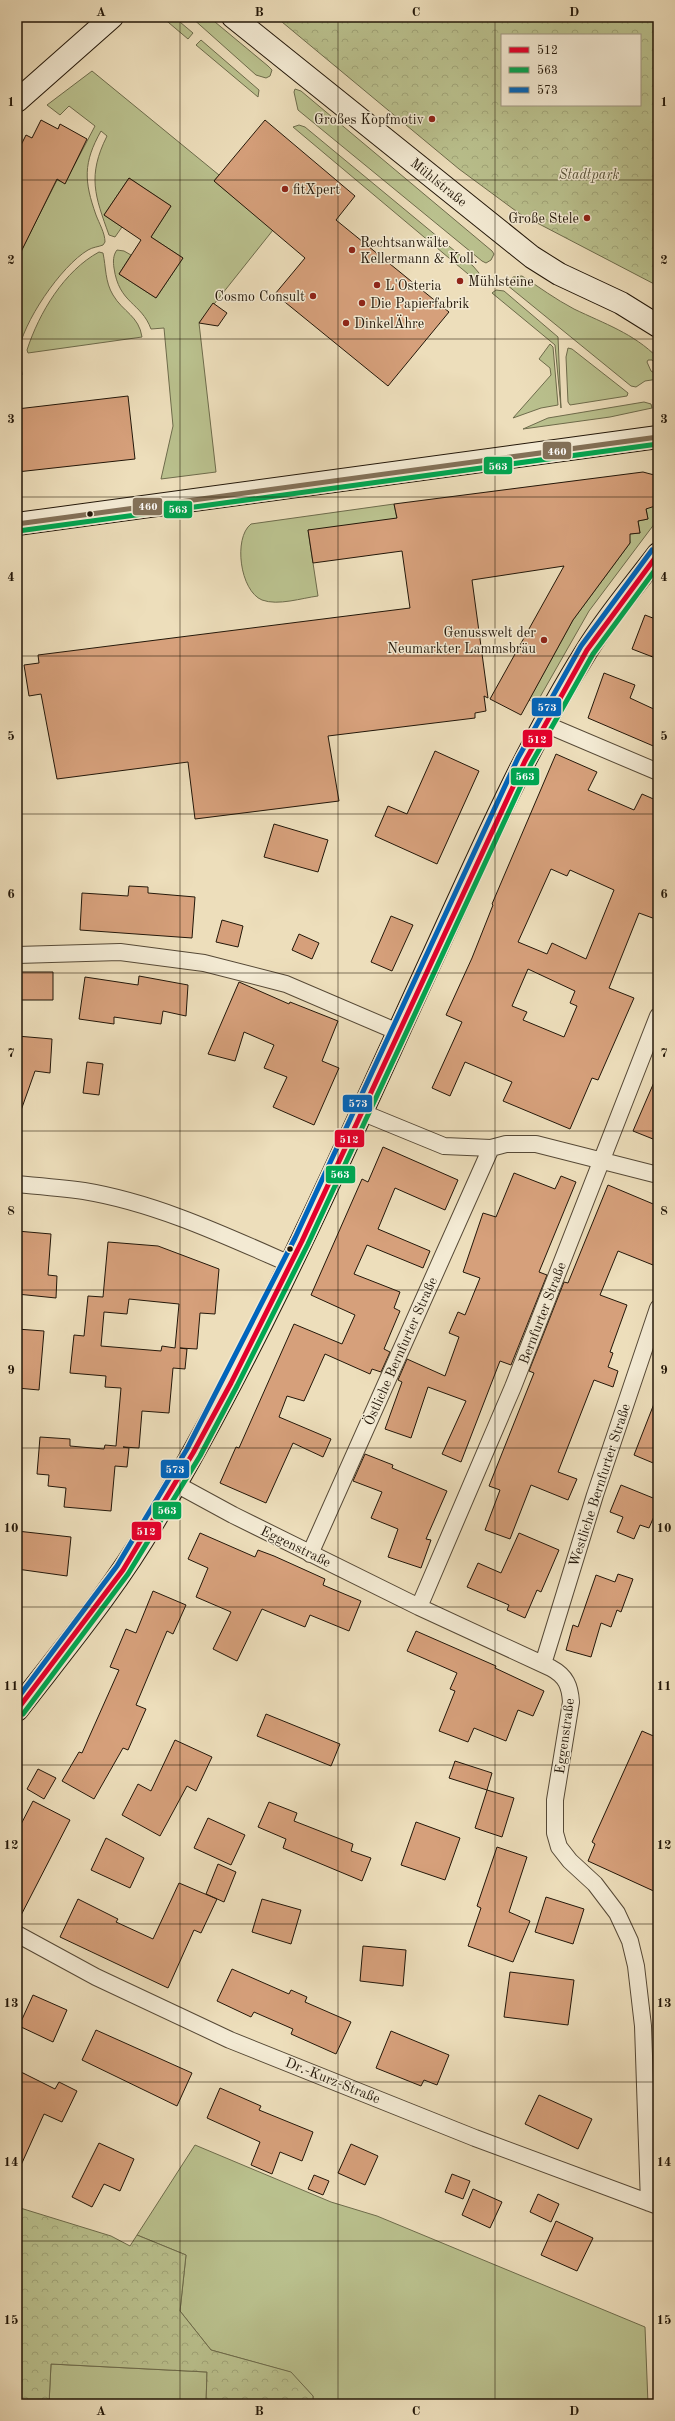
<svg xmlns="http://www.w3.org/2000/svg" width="675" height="2421" font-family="'Old Standard TT',serif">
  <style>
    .green { fill: #bac18e; stroke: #6e6c4c }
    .forest { fill: url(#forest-crowns); stroke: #6e6c4c; fill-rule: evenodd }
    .building { fill: #d6a07b; stroke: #231709; fill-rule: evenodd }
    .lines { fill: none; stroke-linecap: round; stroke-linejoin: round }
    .street-casing { stroke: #564936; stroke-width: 18 }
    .secondary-casing { stroke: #231709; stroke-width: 24 }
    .street { stroke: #f3ead3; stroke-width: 16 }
    .secondary { stroke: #f3ead3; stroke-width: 22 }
    .bus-1-casing { stroke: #f3ead3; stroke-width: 8 }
    .bus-2-casing { stroke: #f3ead3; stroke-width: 8 }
    .bus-3-casing { stroke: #f3ead3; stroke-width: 8 }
    .bus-4-casing { stroke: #f3ead3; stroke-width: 8 }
    .bus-1 { stroke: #e4002b; stroke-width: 5 }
    .bus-2 { stroke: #00a651; stroke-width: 5 }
    .bus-3 { stroke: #0065bd; stroke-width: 5 }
    .bus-4 { stroke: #837158; stroke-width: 5 }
    .grid { fill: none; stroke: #231709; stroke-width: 1; stroke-opacity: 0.55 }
    .poi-dot { fill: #8f2418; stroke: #f3ead3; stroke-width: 1.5 }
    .bus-dot { fill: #231709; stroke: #f3ead3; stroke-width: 1.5 }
    .labels { text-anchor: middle; stroke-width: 3; stroke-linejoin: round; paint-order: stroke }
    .poi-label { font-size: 14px; fill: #231709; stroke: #f3ead3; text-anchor: start }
    .park-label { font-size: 14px; font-style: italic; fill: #585238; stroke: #f3ead3 }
    .street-label { font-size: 14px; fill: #231709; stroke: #f3ead3 }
    .line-badge { stroke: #f3ead3; stroke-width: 1.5 }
    .badge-label { font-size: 11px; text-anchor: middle; font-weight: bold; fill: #fff }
    .neatline { fill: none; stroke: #231709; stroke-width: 1.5 }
    .grid-label { font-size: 13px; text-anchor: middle; font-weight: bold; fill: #231709 }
  </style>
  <defs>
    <pattern id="forest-crowns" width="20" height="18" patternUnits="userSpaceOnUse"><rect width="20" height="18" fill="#bac18e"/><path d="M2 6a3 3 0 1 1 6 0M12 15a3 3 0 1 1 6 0" fill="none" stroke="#a0a579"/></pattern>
  </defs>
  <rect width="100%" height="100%" fill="#eddebb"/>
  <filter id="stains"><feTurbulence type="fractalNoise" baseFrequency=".005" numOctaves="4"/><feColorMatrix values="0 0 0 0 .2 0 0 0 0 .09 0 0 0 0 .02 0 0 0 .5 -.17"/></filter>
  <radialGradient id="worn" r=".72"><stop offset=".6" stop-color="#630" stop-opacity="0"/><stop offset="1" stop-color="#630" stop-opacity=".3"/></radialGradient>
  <path class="green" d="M162,17H174L193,33L188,39Z
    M191,17H209L268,66L272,70L270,76L266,78L256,75Z
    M201,40L259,90L258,97L196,45Z
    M92,71L219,175L214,181L273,230L199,323L216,472L161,479L173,426L164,328L151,329C141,302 119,304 114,268C113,262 113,255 117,250L124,251L131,255L119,274L156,298L183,258L151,237L171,206L129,178L104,215L122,227L115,237L109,235C95,196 87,176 107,136L101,131C83,163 84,181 96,215C99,223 105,233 105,242L103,245C98,247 93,247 88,250C61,266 22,323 18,354C17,362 22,368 22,375L17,379V259L57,180L65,183L95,126L69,106L60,115L47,105Z
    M295,89L301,91L492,251L494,254L491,260L486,263L482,261L298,110L294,92Z
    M299,125L305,127L473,266L479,273L478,277L474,279L293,127Z
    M99,252L103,253C106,267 105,282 113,295C123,312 139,316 142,337L28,353L27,350C39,313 64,271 99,252Z
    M522,276C539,287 555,299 574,309C605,324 633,333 658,358V366L652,360H648L647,362L651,371L656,374L658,372V379L645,381L636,387L631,386L507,285L513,277Z
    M496,290L504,291L558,337L561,408L555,345L492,293Z
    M550,344L553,347L558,405L541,408L513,418L551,375L550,368L539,359Z
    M568,348L572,349L623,389L628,393L627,396L570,405L568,402L566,357Z
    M644,402L651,404L652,408L610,417L523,429L548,418Z
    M394,504L398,524L308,530L318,596C302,598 278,606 262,600C240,591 233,538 251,524Z
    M658,504V519L589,611L536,704L529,700L573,620L630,543L629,534L640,533L638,521L648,519L646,508Z
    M195,2145L331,2202L377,2216L645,2327L648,2404H313V2396L290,2372L211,2350L180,2311L186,2255L137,2235Z
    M51,2364L207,2372L206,2404H49Z"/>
  <path class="forest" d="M276,17H658V286L520,214L459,169ZM502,35H640V105H502Z
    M17,2207L111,2236L130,2246L137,2235L186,2255L180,2311L211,2350L291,2372L313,2396V2404H206L207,2372L51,2364L49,2404H17Z"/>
  <path class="building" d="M41,120L58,129L60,124L87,139L65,184L57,179L17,260V153L26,135L32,138Z
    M265,120L355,196L336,220L449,312L388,386L275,294L305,258L214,181Z
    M129,178L171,206L151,237L183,258L156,298L119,274L141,240L104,215Z
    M213,303L227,313L218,326L199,323Z
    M128,396L135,459L17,472V409Z
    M643,472L658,476V505L646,509L648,519L638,521L640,533L630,534V543L573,620L521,715L490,699L564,566L472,580L488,698L484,696L486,711L475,713V718L328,736L339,801L195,819L188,762L57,779L41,694L29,696L24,665L39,663L38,655L410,608L402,551L313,563L308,530L397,518L394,504Z
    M645,615L658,620V659L632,649Z
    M604,673L635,685L630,698L658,711V748L588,718Z
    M435,751L479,771L437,864L375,836L388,806L407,814Z
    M556,754L597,772L588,790L634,810L642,794L658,801V920L639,913L609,988L634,998L598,1080L592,1078L570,1129L503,1101L512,1082L465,1062L450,1096L432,1088L462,1022L446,1015L472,958L493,905L492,904ZM551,869L567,876L570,870L614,890L586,959L552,943L547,954L518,942ZM528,969L575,991L570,1003L577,1006L564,1037L523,1020L527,1012L512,1006Z
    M274,824L328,840L318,872L264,857Z
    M129,886L148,887V893L195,897L192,938L80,930L82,893L128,896Z
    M391,916L413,925L392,971L371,962Z
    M222,920L243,926L238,947L216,942Z
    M299,934L319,943L312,959L292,950Z
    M18,972H53V1000H17Z
    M139,976L188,985L186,1016L163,1011L161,1024L114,1017V1024L79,1019L85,977L138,985Z
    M239,982L289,1004L290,1002L338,1021L322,1061L339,1068L314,1125L273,1107L287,1077L264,1068L274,1045L244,1032L235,1061L208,1054Z
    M17,1036L52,1039L50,1073L35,1071L19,1116L17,1115Z
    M87,1062L103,1064L99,1095L83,1093Z
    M658,1073V1141L633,1131Z
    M383,1147L458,1180L445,1210L395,1188L378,1229L430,1251L423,1268L367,1245L354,1274L400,1292L394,1308L400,1311L384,1349L390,1352L381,1372L372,1369L370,1374L325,1354L304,1401L287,1396L279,1417L331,1439L323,1457L293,1443L266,1503L220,1483L236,1447L239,1448L294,1324L342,1344L355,1315L311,1295L362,1179L368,1182Z
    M514,1173L555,1189L561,1176L576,1182L539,1272L547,1275L511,1365L500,1361L461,1462L442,1454L466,1401L428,1387L411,1438L385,1429L402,1382L398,1380L407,1359L445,1376L459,1337L449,1333L458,1312L465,1315L480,1278L463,1272L483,1213L496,1217Z
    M608,1185L658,1206V1267L618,1251L600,1295L627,1305L610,1352L613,1353L608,1367L618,1371L613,1387L594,1380L558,1472L577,1479L568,1500L531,1485L510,1539L485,1530L500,1490L489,1486L534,1373L529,1371L564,1282L568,1283Z
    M17,1231L51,1234L48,1275L57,1276L56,1298L17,1294Z
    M108,1242L158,1246L219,1269L215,1314L200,1313L197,1349L180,1348L187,1349L185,1369L173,1368L169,1413L142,1411L139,1448L123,1447L129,1448L127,1467L115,1466L111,1511L64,1507L66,1488L48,1486L49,1475L37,1474L40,1437L70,1439V1446L104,1449L105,1445L116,1446L121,1388L105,1387L106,1376L70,1373L74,1335L84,1336L88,1296L103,1297ZM129,1299L179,1304L175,1348L162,1346L161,1351L101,1346L104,1312L127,1314Z
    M17,1329L44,1331L39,1390L17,1388Z
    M657,1396H658V1465L634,1455Z
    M365,1454L393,1465L392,1468L447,1491L426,1539L431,1540L421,1568L388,1557L398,1529L371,1518L382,1492L353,1481Z
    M621,1485L658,1500V1507L649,1528L640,1525L634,1539L617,1532L623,1517L610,1512Z
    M17,1531L71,1537L67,1576L17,1569Z
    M200,1533L255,1557L258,1550L274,1556L325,1579L323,1585L361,1601L349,1631L310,1615L305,1627L262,1609L237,1661L213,1649L231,1612L196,1597L208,1568L188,1559Z
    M519,1533L559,1550L541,1592L537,1590L525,1618L507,1610L509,1605L467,1587L478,1563L501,1573Z
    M618,1574L633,1579L621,1612L617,1610L611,1627L601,1623L591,1657L566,1650L573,1625L578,1627L596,1575L615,1582Z
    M153,1591L186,1605L173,1634L167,1631L136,1705L146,1709L128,1750L123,1748L94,1799L62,1781L79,1752L82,1753L119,1670L110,1667L126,1629L136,1633Z
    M416,1631L496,1666L495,1668L544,1691L533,1716L518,1710L506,1741L474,1728L468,1742L439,1731L455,1691L450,1689L457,1673L407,1651Z
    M266,1714L340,1744L331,1766L257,1736Z
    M642,1731L658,1738V1893L588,1861L595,1844L592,1842Z
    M175,1740L212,1757L196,1791L187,1786L160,1836L122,1815L138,1784L151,1791Z
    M455,1761L492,1773L487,1790L449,1778Z
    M38,1769L56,1778L44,1799L27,1789Z
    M487,1790L514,1798L502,1837L475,1828Z
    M33,1801L70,1820L17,1923V1832Z
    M269,1802L297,1813L294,1821L353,1844L351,1851L371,1858L362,1881L283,1848L286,1839L258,1827Z
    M208,1818L245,1835L231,1865L194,1848Z
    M416,1822L460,1838L445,1880L401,1865Z
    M106,1838L144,1858L130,1888L91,1870Z
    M497,1847L527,1857L509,1912L530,1921L513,1962L468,1946L481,1908L477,1906Z
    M218,1864L236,1872L224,1902L206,1894Z
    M179,1883L217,1899L201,1933L194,1930L168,1988L60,1937L78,1899L118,1919L116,1922L153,1939Z
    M546,1897L584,1909L573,1944L535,1932Z
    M262,1899L301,1910L291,1944L252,1932Z
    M363,1946L406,1950L403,1986L360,1981Z
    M232,1969L289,1994L291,1990L307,1997L305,2002L351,2022L336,2054L291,2034L293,2029L254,2012L251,2017L217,2001Z
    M510,1972L574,1980L568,2025L504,2017Z
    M33,1995L67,2010L53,2042L19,2026Z
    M96,2030L192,2073L177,2106L82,2060Z
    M391,2031L449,2055L437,2085L424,2080L421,2086L376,2068Z
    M17,2070L55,2089L59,2082L77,2091L62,2122L44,2114L17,2174Z
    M220,2088L261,2106L259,2110L313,2132L302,2161L280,2152L272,2174L251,2165L260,2142L207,2118Z
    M539,2095L592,2119L578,2149L525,2124Z
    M99,2143L134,2159L120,2191L104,2184L92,2207L72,2197Z
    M351,2144L378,2156L365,2185L338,2173Z
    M452,2174L470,2181L463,2199L445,2192Z
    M314,2175L329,2181L323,2195L308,2189Z
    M473,2189L502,2202L490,2228L462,2215Z
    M538,2194L559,2204L551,2222L530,2212Z
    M556,2221L593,2238L577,2271L541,2255Z"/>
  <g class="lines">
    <g class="street-casing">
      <path id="street" d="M545,724L658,772
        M17,955L120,952L204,963L286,984L398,1032
        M361,1112L444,1146L491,1148L506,1144H536L658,1175
        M17,1184C39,1186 62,1188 84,1191C156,1203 224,1235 290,1264
        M176,1484L233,1515L419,1607L551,1668C566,1676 570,1686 571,1702L555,1800V1833L559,1847L570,1861L595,1884L617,1913L630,1941L636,1966L643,2026L649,2203
        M310,1554L491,1148
        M419,1607L513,1387L658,1016
        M543,1664L595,1495L658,1308
        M17,1934L96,1977L230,2040L475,2138L658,2206"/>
    </g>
    <g class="secondary-casing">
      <path id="secondary" d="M233,17L532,257L559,274L621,303L658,326
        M17,101L112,17
        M17,524L658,437
        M17,1710C64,1649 115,1588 154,1521C262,1340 346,1145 434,954C481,851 527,746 587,650C608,616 634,586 658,554"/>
    </g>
    <use href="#street" class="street"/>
    <use href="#secondary" class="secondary"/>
    <g class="bus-1-casing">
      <path id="bus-1" d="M17,1710L123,1570L193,1453L231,1383L302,1241L525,761L587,650L658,554"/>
    </g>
    <g class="bus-2-casing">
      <path id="bus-2" d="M18,531L658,444
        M23,1714L128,1574L200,1456L237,1386L308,1244L531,764L593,654L658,566"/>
    </g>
    <g class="bus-3-casing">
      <path id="bus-3" d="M17,1699L117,1566L187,1449L295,1238L518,758L581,646L652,550"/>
    </g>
    <g class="bus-4-casing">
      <path id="bus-4" d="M17,524L658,437"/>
    </g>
    <use href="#bus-1" class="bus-1"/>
    <use href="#bus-2" class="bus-2"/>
    <use href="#bus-3" class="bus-3"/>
    <use href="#bus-4" class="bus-4"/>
  </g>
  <path class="grid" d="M180,17V2404M338,17V2404M495,17V2404M17,180H658M17,339H658M17,497H658M17,656H658M17,814H658M17,973H658M17,1131H658M17,1290H658M17,1448H658M17,1607H658M17,1765H658M17,1924H658M17,2082H658M17,2241H658"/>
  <g class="poi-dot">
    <circle cx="432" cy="119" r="4"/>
    <circle cx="285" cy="189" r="4"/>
    <circle cx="587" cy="218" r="4"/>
    <circle cx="352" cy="250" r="4"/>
    <circle cx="460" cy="281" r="4"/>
    <circle cx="377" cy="285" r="4"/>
    <circle cx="313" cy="296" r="4"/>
    <circle cx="362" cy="303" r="4"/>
    <circle cx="346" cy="323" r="4"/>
    <circle cx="544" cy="640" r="4"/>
  </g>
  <g class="bus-dot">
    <circle cx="90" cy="514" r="3.5"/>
    <circle cx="290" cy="1249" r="3.5"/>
  </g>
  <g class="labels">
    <g class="poi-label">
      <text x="424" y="124" text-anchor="end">Großes Kopfmotiv</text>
      <text x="293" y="194">fitXpert</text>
      <text x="579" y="223" text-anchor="end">Große Stele</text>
      <text x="360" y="247">Rechtsanwälte<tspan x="360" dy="16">Kellermann &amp; Koll.</tspan></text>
      <text x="468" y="286">Mühlsteine</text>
      <text x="385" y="290">L'Osteria</text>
      <text x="305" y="301" text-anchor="end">Cosmo Consult</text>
      <text x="370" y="308">Die Papierfabrik</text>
      <text x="354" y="328">DinkelÄhre</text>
      <text x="536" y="637" text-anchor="end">Genusswelt der<tspan x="536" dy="16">Neumarkter Lammsbräu</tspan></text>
    </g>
    <g class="park-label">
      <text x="589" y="179">Stadtpark</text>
    </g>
    <g class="street-label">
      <text transform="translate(439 182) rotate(39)" y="5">Mühlstraße</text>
      <text transform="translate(542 1313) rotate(-69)" y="5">Bernfurter Straße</text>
      <text transform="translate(400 1351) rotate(-66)" y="5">Östliche Bernfurter Straße</text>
      <text transform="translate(599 1485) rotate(-72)" y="5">Westliche Bernfurter Straße</text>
      <text transform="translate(296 1546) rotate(26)" y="5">Eggenstraße</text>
      <text transform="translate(564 1736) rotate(-82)" y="5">Eggenstraße</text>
      <text transform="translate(333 2080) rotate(22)" y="5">Dr.-Kurz-Straße</text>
    </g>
  </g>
  <g class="line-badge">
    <rect x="542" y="441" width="30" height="19" rx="4" fill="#837158"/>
    <rect x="483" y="456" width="30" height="19" rx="4" fill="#00a651"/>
    <rect x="132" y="497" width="31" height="19" rx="4" fill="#837158"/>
    <rect x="163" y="500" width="30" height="19" rx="4" fill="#00a651"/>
    <rect x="531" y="697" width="31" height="20" rx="4" fill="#0065bd"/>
    <rect x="522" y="729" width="31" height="19" rx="4" fill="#e4002b"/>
    <rect x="510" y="767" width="30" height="19" rx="4" fill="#00a651"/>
    <rect x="342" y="1094" width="31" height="19" rx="4" fill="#0065bd"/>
    <rect x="334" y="1129" width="31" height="19" rx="4" fill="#e4002b"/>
    <rect x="325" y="1165" width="31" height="19" rx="4" fill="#00a651"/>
    <rect x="160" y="1459" width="30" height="20" rx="4" fill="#0065bd"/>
    <rect x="152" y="1501" width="30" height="19" rx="4" fill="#00a651"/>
    <rect x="131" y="1521" width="31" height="20" rx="4" fill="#e4002b"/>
  </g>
  <g class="badge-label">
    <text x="557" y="455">460</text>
    <text x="498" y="470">563</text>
    <text x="148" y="510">460</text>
    <text x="178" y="513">563</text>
    <text x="547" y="711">573</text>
    <text x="537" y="743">512</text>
    <text x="525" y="780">563</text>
    <text x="358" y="1107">573</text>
    <text x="349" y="1143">512</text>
    <text x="340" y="1178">563</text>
    <text x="175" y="1473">573</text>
    <text x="167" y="1514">563</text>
    <text x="146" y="1535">512</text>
  </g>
  <rect width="675" height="2421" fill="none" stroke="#eddebb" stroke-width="44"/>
  <rect x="501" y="34" width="140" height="72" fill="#f3ead3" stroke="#a09682"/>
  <rect x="509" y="47" width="20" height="6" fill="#e4002b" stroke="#a09682"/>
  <text x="537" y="54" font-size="12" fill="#231709">512</text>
  <rect x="509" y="67" width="20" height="6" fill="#00a651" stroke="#a09682"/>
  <text x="537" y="74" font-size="12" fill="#231709">563</text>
  <rect x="509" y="87" width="20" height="6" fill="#0065bd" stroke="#a09682"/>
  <text x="537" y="94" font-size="12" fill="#231709">573</text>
  <rect x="22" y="22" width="631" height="2377" class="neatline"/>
  <g class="grid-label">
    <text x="101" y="16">A</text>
    <text x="259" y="16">B</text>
    <text x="416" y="16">C</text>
    <text x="574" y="16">D</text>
    <text x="11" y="106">1</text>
    <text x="664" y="106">1</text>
    <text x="11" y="264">2</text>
    <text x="664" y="264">2</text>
    <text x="11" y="423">3</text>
    <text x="664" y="423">3</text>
    <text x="11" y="581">4</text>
    <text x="664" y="581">4</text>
    <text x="11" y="740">5</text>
    <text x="664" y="740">5</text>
    <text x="11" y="898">6</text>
    <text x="664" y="898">6</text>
    <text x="11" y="1057">7</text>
    <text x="664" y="1057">7</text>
    <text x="11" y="1215">8</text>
    <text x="664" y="1215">8</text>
    <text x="11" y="1374">9</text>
    <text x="664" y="1374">9</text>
    <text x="11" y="1532">10</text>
    <text x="664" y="1532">10</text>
    <text x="11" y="1690">11</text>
    <text x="664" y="1690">11</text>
    <text x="11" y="1849">12</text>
    <text x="664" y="1849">12</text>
    <text x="11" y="2007">13</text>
    <text x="664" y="2007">13</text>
    <text x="11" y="2166">14</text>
    <text x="664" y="2166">14</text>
    <text x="11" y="2324">15</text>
    <text x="664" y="2324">15</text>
    <text x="101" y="2415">A</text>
    <text x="259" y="2415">B</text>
    <text x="416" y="2415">C</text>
    <text x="574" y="2415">D</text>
  </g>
  <rect width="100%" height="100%" filter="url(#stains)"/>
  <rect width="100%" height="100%" fill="url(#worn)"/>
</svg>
